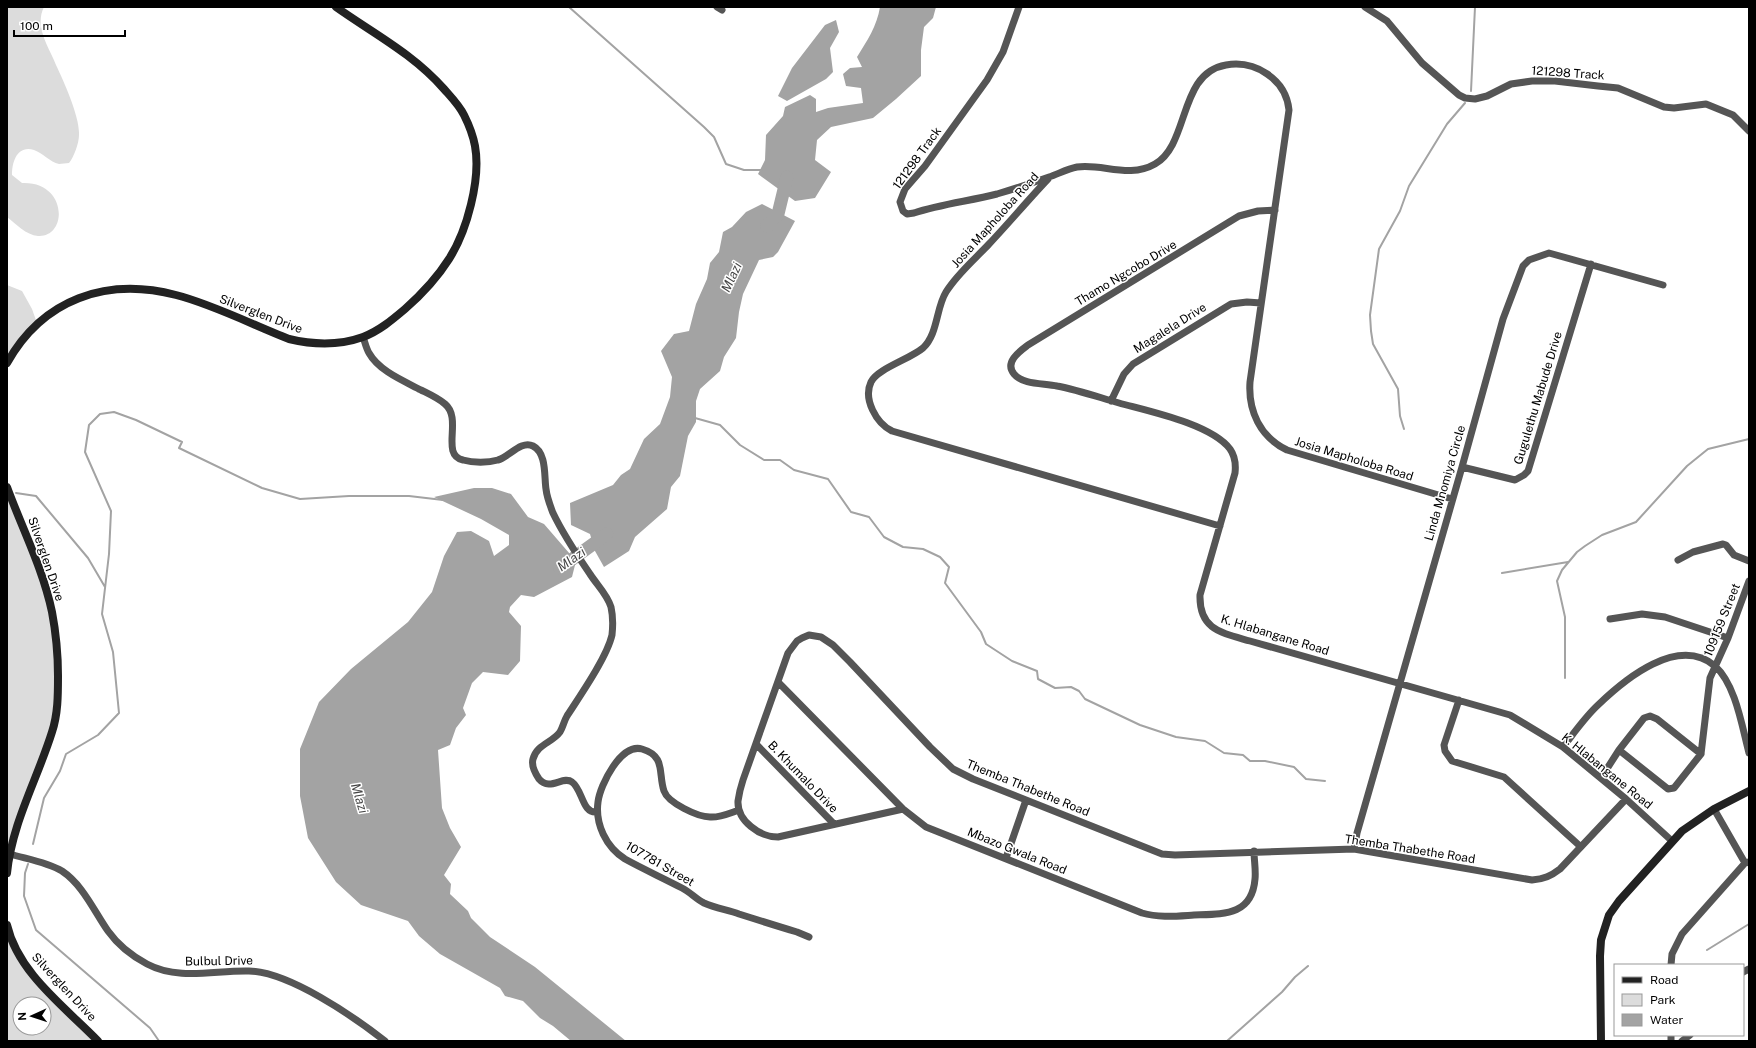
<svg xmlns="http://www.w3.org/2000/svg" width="1756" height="1048" font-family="'Public Sans',sans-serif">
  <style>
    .green { fill: #dcdcdc; fill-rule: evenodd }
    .water { fill: #a3a3a3 }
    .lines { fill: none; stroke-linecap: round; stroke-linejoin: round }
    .stream { stroke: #a3a3a3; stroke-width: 2 }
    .river { stroke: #a3a3a3; stroke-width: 13 }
    .street { stroke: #555; stroke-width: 7 }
    .secondary { stroke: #222; stroke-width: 8 }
    .labels { text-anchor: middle; stroke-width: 3; stroke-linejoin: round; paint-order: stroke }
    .street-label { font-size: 12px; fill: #000; stroke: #fff }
    .water-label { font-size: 13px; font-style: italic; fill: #444; stroke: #fff }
  </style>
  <rect width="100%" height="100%" fill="#fff"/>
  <path class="green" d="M7,7H44C34,27 49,47 56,65C64,82 80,117 79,135C79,143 74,157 69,163C66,163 62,164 59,164C50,162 43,153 34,150C17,145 12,162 12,175L22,183C68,181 68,238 38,236C26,235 16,224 7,217Z
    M7,285L22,291L32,309L37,323L7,361Z
    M7,488L34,558L54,626L55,713L7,863Z
    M7,925L18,957L97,1041H7ZM20,1004H44V1028H20Z"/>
  <path class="water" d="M880,7H936L933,18L924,27L921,50V76L896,99L873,118L831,127L817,140L815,160L831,172L815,198L795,201L758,174L765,160L766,135L783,116L785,107L810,95L816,99V112L828,108L863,103L861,88L846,86L843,74L850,68L862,67L857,57C867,41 877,26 880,7Z
    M836,20L839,32L830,48L833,72L826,79L787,101L778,96L792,68L825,25Z
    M762,204L795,221L778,252L773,257L759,260L743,294L739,312L736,338L724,357L720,371L700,389L696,401V422L688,436L680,476L671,487L667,509L635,537L629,551L604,567L595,551L590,534L571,525L570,503L613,485L621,475L630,469L644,439L660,424L670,397L672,377L661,351L674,334L689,331L696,304L707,279L710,263L719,252L723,232L732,227L746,212Z
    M474,488H492L511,494L528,517L544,524L576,561L572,577L534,597L521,595L510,607L509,612L521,626L520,661L508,675L483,672L472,683L463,708L466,715L456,728L450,745L438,750L442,808L450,828L461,847L444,875L451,884L450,894L468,911L471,918L490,937L535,967L626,1041H571L553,1026L540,1018L523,1001L505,996L500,988L440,954L419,936L408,921L361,905L336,882L308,838L300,796V749L319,702L351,669L408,622L432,592L444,556L457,532L471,531L489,541L494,556L509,545V535L481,519L434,497Z"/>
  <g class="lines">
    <path class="stream" d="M569,7L704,127L714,137L726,164L744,170H762
      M1471,91L1475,7
      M695,418L720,425L740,445L764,460H780L794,470L828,479L851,512L869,517L884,537L903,547L923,549L940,557L949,567L945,583L981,632L986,644L1012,661L1037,671L1038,679L1055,688L1071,687L1079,691L1085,699L1140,725L1176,737L1205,741L1224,753L1243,755L1250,761H1265L1294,767L1306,779L1325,781
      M1404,429L1400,416L1398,389L1373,344L1371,331L1370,315L1379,249L1400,211L1409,186L1447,124L1465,103
      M16,493L36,496L88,558L105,587
      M1502,573L1568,562
      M1565,678V617L1557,581L1562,570L1577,552L1585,546L1602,535L1636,522L1687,466L1708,449L1749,439
      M33,844L44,798L60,771L66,754L98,735L119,713L113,652L102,614L109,554L111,511L85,452L89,425L100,414L114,412L136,420L182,442L179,448L262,488L300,499L349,496H409L443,500
      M28,864L25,873L24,896L36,930L150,1028L159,1041
      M1707,950L1749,924
      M1227,1041L1282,992L1295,977L1308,966"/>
    <path class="river" d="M767,226L778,214L787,177
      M560,568L607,534"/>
    <path class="street" d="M717,7L722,10
      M1019,7L1003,52L987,80L925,166L905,189L900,202L903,211L907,214L914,213C941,204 970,201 997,194C1014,189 1032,183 1049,177C1058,174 1067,169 1077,167C1102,163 1129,179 1155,164C1190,144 1178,73 1226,65C1255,60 1286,79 1289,110L1250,382C1248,411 1260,437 1287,450L1452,499
      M1365,7L1387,21L1422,63L1459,95L1465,98L1475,99L1487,96L1511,84L1532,81H1555L1598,86L1618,88L1664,107L1674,108L1706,104L1733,115L1749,131
      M1048,179C1028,200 1009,223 989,244C975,259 957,274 946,292C936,308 938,334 923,348C910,359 877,369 871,382C863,399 876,423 892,431L1220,526
      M1275,210L1258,211L1239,216L1028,345C1020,351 1004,362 1014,374C1023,385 1044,383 1057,386C1078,390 1098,397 1119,403C1148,411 1211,424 1230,449C1235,456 1236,464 1235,473L1200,595C1199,630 1222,633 1250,641L1510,715L1563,747L1626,799L1672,841
      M363,337C365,342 366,348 369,353C379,371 404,381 421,390C429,394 438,398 445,404C463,419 440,455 463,460C473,463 488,463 498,460C509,457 521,440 533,446C547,453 544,477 546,489C547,498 550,505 553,513C563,534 577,555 590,574C597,585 607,594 611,607C613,616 613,626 612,635C607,657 580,696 567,716C564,721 563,727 560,732C552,743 537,744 533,759C531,766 535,773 539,779C550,792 563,775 572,782C583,790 582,814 597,812
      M1111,401L1124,374L1133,364L1231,304L1247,302L1261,303
      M1462,467L1515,480L1524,475L1528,471L1591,264
      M1678,560L1693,552L1723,544L1726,545L1734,555L1749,561
      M1610,619L1642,614L1665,617L1728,638
      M778,682L903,809L926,827L1142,913C1159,918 1177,916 1194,915C1223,914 1252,916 1255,879C1256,870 1254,860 1254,851
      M1459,700L1444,745L1445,751L1452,761L1504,777L1581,847
      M756,744L834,824
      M1563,747C1574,733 1585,717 1598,705C1625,679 1678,635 1715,666C1736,685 1742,727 1749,753
      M1619,750L1644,718L1650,716L1657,719L1701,754
      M1601,778L1619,750L1668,789L1674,788L1701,754L1710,678L1728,638L1749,581
      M903,809L778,837C760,837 737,821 738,801C739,794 741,786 743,780L788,653L797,641L802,638L809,635L821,637L833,645L850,662L930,747L953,769L973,779L1162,854L1175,855L1354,849L1532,880C1544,879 1551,876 1560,869L1626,799
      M1714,809L1745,863
      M739,810C730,813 719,818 710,817C698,817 668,803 664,791C658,773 666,756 642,749C621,743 600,785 598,802C595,824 606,847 625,859C643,869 663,878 682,888C690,892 696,899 704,903C715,908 728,910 739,914C758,920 777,926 797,932L809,937
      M1354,849L1357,833L1462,467L1503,319L1523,266L1529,260L1549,253L1663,285
      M10,854C27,859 47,862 62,871C83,885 94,911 108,931C118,945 132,956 147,964C179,981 215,970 249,971C289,972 353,1016 385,1041
      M1006,858L1026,800
      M1671,965L1672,954L1682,934L1745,863L1749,862
      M1743,972L1749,969
      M1671,1035V1041
      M1682,1041L1690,1035"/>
    <path class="secondary" d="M7,363C43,299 106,277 176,295C212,304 253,325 289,339C314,345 338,346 363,337C379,331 392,320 405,309C422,294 437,278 449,259C467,231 481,179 475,146C473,135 469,125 464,115C459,105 451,97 444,89C412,53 374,34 336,7
      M7,487C22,528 43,569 52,612C56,633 58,654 58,676C58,695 58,714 52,732C37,780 12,823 7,873
      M7,925C18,973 65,1007 98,1041
      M1601,1041L1600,956L1601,940L1609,915L1619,901L1682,831L1714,809L1749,791"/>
  </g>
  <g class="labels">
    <g class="street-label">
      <text transform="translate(1568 73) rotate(4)" y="4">121298 Track</text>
      <text transform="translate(917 158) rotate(-54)" y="4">121298 Track</text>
      <text transform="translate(995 220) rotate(-48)" y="4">Josia Mapholoba Road</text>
      <text transform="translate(1126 273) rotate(-31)" y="4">Thamo Ngcobo Drive</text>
      <text transform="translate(261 314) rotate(21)" y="4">Silverglen Drive</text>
      <text transform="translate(1170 328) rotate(-32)" y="4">Magalela Drive</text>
      <text transform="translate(1538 398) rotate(-73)" y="4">Gugulethu Mabude Drive</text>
      <text transform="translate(1354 459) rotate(17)" y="4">Josia Mapholoba Road</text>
      <text transform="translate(1445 483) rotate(-74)" y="4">Linda Mnomiya Circle</text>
      <text transform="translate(46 559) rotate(71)" y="4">Silverglen Drive</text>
      <text transform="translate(1722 620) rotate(-68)" y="4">109159 Street</text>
      <text transform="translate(1275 635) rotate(17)" y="4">K. Hlabangane Road</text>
      <text transform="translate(1607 771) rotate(39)" y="4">K. Hlabangane Road</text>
      <text transform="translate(803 777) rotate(46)" y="4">B. Khumalo Drive</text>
      <text transform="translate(1028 788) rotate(22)" y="4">Themba Thabethe Road</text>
      <text transform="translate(1410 849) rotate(9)" y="4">Themba Thabethe Road</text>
      <text transform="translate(1017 851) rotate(22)" y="4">Mbazo Gwala Road</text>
      <text transform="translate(660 864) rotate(30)" y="4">107781 Street</text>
      <text transform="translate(219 961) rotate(-1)" y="4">Bulbul Drive</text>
      <text transform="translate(64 987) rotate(47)" y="4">Silverglen Drive</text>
    </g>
    <g class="water-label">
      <text transform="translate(731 277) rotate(-65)" y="5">Mlazi</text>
      <text transform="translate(571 559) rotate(-35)" y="5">Mlazi</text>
      <text transform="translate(360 798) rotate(73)" y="5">Mlazi</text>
    </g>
  </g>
  <rect width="1756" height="1048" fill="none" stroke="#000000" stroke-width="16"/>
  <rect x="1614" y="964" width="130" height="72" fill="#ffffff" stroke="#999999"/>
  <rect x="1622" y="977" width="20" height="6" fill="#222222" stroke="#999999"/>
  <text x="1650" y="984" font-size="12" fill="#000000">Road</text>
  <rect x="1622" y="994" width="20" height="12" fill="#dcdcdc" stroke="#999999"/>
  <text x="1650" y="1004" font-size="12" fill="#000000">Park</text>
  <rect x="1622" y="1014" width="20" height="12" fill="#a3a3a3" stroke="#999999"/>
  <text x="1650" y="1024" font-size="12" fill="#000000">Water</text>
  <g transform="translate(32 1016) rotate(267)"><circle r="19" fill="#ffffff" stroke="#999999"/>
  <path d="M0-3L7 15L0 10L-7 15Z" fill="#000000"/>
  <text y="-6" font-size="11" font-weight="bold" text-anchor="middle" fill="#000000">N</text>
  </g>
  <path d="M14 30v6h111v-6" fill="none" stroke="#000000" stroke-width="2"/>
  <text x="20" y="30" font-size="12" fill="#000000" stroke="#ffffff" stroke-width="3" paint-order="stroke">100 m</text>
</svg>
